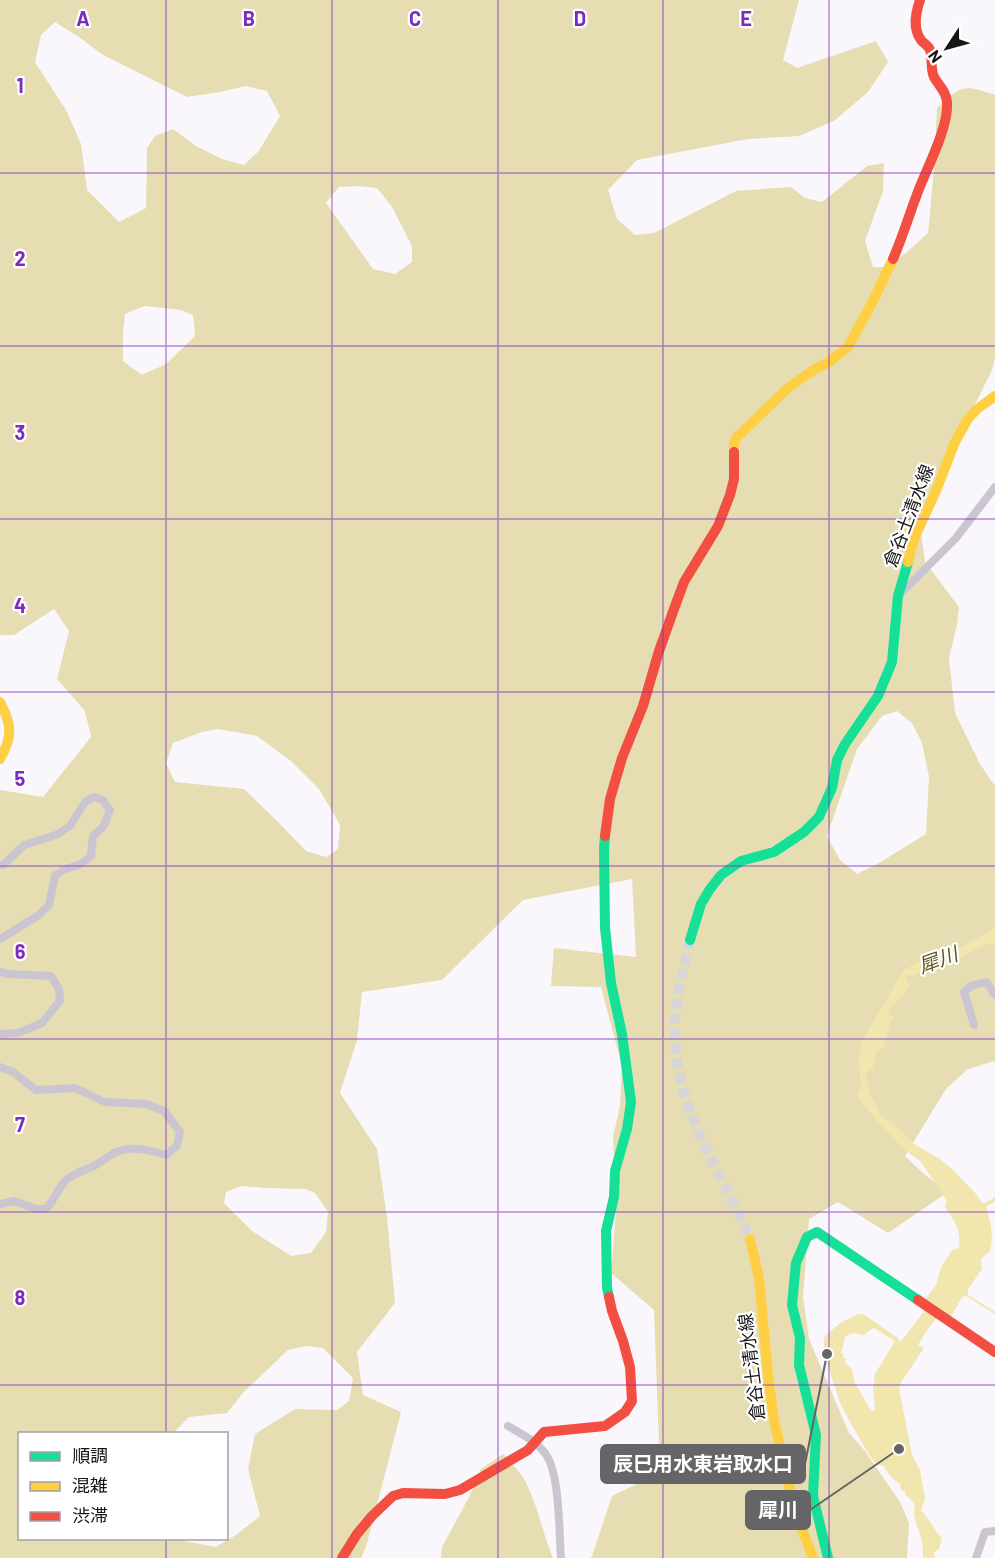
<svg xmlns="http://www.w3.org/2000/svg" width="995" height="1558" font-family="Barlow,'Noto Sans JP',sans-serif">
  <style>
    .forest { fill: #e6deb2; fill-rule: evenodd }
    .water { fill: #f1e6ad; fill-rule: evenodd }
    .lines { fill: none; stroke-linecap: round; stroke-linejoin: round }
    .stream { stroke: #f1e6ad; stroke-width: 2 }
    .river { stroke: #f1e6ad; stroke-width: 14 }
    .secondary-tunnel { stroke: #d7d5d9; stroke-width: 10; stroke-dasharray: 10 5; stroke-linecap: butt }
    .street { stroke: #cac5d0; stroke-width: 8 }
    .fast { stroke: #16e098; stroke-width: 10 }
    .slow { stroke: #ffcf43; stroke-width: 10 }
    .jam { stroke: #f24e42; stroke-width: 10 }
    .grid { fill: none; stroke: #7b2cbf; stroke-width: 1.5; stroke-opacity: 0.55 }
    .labels { text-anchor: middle; stroke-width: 4.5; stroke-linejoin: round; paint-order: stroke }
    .street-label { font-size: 18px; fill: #161517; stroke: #fff }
    .water-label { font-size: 20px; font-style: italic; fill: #5d5314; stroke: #fff }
    .grid-label { font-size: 20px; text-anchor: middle; font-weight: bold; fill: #7b2cbf; stroke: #fff; stroke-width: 4.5; stroke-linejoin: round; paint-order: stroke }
    .leader { fill: none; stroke: #656467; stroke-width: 2 }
    .callout-dot { fill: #656467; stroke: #fff; stroke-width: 2 }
    .callout { fill: #656467; stroke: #656467; stroke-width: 2 }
    .callout-label { font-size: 20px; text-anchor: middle; font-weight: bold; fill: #fff }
  </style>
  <rect width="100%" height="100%" fill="#f9f7fb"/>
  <path class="forest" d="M0,0H799L783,60L797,68L876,41L888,62L868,92L834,121L799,136L748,139L637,160L608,190L617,219L635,235L654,233L736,191L791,187L805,198L822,202L867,166L884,163L883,191L865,241L873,267H886L906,253L928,233L934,169L937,108C961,85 963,84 995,95V358L992,370L951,453L920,525L925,562L959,607L957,625L949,658L955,713L980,764L995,786V1061L968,1069L946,1089L905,1156L924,1174L948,1192L888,1233L838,1202L809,1219L803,1296L809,1339L849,1433L865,1451L900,1502L909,1523L907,1558H590L592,1556L612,1496L660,1473L654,1310L611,1273L616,1212L613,1137L620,1106L622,1066L601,987L551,986L554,948L636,957L632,879L523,900L442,980L362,992L357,1040L340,1093L377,1149L387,1217L395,1303L357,1352L363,1395L401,1412L366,1547L361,1558H0V790L43,797L91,737L85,711L57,679L69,631L54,609L14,635H0ZM55,22L79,37L103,55L187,97L220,92L246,86L267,91L280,116L258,152L244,165L222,159L196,146L173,129L155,136L147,148L146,208L119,222L87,190L81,144L66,110L35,62L41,35ZM357,186L377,188L392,207L412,246V262L395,274L373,269L326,203L339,187ZM144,306L180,310L193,315L195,336L166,364L142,375L123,361V332L125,314ZM897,711L912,723L922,743L929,777L926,834L879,863L857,874L840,860L827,836L857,749L882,716ZM218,729L257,736L291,761L319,789L340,825L338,849L326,857L306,851L277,821L244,789L175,782L166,763L173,743L202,732ZM242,1186L264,1188L305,1189L315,1193L328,1212L326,1232L311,1253L291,1256L252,1231L224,1203L226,1192ZM306,1346L323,1348L353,1378L349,1401L337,1410L295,1409L255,1434L248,1469L260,1516L236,1535L216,1547L184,1541L181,1538H20V1434L175,1433V1431L189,1417L227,1413L243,1393L288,1350Z
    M503,1454C510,1462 519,1470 524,1479C538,1504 542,1532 553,1558H441L442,1547L469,1497L481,1469Z"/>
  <path class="water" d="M995,927V942L975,949L955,962L936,965L912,976L906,975L905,979L910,985L901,998L890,1007L888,1013L891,1016H894L890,1024L883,1050L881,1048L876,1052L873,1068L865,1073L871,1095L880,1115L890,1121L914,1144L940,1159L954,1171L976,1194L983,1204L995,1197V1201L986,1207C991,1222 994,1236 990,1251L983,1257L981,1260L982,1269L968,1289V1294L962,1297L950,1318L924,1301L936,1285L941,1267L953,1249L955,1250L960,1246L959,1244C961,1230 953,1218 945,1207L947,1202L939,1188L920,1161L905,1150L893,1138L872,1115L857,1096L861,1088L859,1062L862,1041L903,971L926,957L954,951L981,936Z
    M858,1314H863L898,1338L899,1342L910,1333L914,1326L917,1328L915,1332L920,1335L922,1331L925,1333L918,1345L924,1348L900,1384L899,1388L912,1455L920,1470L925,1499L921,1510C929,1518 933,1529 942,1538L939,1549L934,1552L935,1558H923C923,1552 923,1544 921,1538C919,1527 911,1517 915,1506L913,1502L905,1494V1491L901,1490L900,1484L892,1478L883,1466L876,1464L870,1456L850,1422L840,1403L824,1354V1338L828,1333L842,1322ZM874,1328L895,1341L875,1374L873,1388L875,1410L872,1412L855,1383L852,1369L845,1363L846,1359L843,1357V1354L841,1353L844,1343V1339C848,1332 857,1332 864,1336L865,1333Z"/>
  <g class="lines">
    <path class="stream" d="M965,1294L995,1313"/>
    <path class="river" d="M907,1346L940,1301"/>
    <path class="secondary-tunnel" d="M690,940C684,968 674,1002 675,1030C675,1053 679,1080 687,1102C703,1150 731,1193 750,1239"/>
    <path class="street" d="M899,595L956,538L995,487
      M0,865H3L24,845L56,835L70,826L85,802L94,797L103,800L110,810L103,827L93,836L91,856L81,864L63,870L55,876L49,905L39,915L0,939
      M0,972L8,974L51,976L59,989L60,1001L42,1023L18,1033L0,1034
      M974,1025L964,992L971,986L986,982L995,995
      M0,1067L13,1072L36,1090L75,1088L105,1102L147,1104L164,1111L180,1132L177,1146L166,1155C149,1150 131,1145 114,1153C107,1157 101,1162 94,1166C85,1170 72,1174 65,1181C57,1190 54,1201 46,1209H36L14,1201L0,1204
      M508,1426C521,1434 536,1441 545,1453C560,1472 559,1533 561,1558
      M976,1558L985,1532L995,1531"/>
    <path class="fast" d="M605,836L604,849L605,928L611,983L622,1034L631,1102L627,1129L615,1171L614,1197L606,1231L607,1288L609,1297
      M690,940L701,904L710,889L721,875L741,861L774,852L804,832L819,817L832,788L837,760L845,744L878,696L892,662L898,596L908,562
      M828,1558L813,1496L816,1435L799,1365L800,1338L792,1305L796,1263L807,1237L817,1232L918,1300"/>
    <path class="slow" d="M734,452V443L736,438L789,387L815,369L829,362L848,347L873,301L893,259
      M908,562L914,539L936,491L955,442L968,419L977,409L995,396
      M0,702C12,725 13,736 0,759
      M750,1239L759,1278L768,1375L774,1420L794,1507L813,1558"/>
    <path class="jam" d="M893,259C903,236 910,212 919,189C928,166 949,126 947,102C946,91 939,86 934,77C930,69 933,58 930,50C929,46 923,43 921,40C912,28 916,12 920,0
      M605,836L610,799L622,758L643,706L659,651L674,609L684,582L718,526L730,495L734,479V452
      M918,1300L995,1352
      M342,1558L357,1534L372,1516L393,1496L403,1493L445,1494L460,1490L528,1450L544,1432L605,1426L625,1412L632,1401L630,1367L623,1341L612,1311L609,1297"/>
  </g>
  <path class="grid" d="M166,0V1434M332,0V1558M498,0V1558M663,0V1558M829,0V1558M0,173H995M0,346H995M0,519H995M0,692H995M0,866H995M0,1039H995M0,1212H995M0,1385H995M166,1538V1558"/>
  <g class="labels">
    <g class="street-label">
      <text transform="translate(909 516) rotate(-69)" y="6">倉谷土清水線</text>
      <text transform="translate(752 1367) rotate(-97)" y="6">倉谷土清水線</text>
    </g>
    <g class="water-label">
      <text transform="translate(938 960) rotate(-20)" y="7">犀川</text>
    </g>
  </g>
  <g class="grid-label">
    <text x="83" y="26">A</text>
    <text x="249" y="26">B</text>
    <text x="415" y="26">C</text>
    <text x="580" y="26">D</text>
    <text x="746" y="26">E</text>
    <text x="20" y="93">1</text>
    <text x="20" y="266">2</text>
    <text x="20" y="440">3</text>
    <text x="20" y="613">4</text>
    <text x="20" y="786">5</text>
    <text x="20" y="959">6</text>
    <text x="20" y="1132">7</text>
    <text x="20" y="1305">8</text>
  </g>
  <path class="leader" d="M827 1354L805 1464M899 1449L810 1510"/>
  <g class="callout-dot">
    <circle cx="827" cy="1354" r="6"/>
    <circle cx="899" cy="1449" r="6"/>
  </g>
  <g class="callout">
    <rect x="601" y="1445" width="204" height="38" rx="6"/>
    <rect x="746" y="1491" width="64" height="38" rx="6"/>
  </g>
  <g class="callout-label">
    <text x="703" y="1471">辰巳用水東岩取水口</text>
    <text x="778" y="1517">犀川</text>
  </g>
  <rect x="18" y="1432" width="210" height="108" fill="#ffffff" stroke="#a2a1a2" stroke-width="1.5"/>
  <rect x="30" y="1452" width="30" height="9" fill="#16e098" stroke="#a2a1a2" stroke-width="1.5"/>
  <text x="72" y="1462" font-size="18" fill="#161517">順調</text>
  <rect x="30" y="1482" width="30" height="9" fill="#ffcf43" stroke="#a2a1a2" stroke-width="1.5"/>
  <text x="72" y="1492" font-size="18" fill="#161517">混雑</text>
  <rect x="30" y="1512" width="30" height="9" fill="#f24e42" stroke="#a2a1a2" stroke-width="1.5"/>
  <text x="72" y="1522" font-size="18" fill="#161517">渋滞</text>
  <g transform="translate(947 48) rotate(234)" stroke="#ffffff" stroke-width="4.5" paint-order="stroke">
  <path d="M0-4.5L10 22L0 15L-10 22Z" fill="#161517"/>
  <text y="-9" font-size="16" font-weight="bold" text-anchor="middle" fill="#161517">N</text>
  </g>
</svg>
